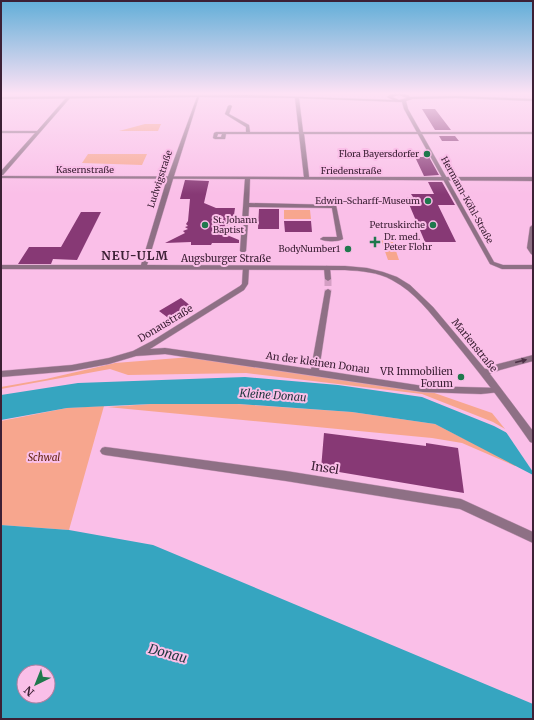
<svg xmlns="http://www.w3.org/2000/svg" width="534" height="720" font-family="Merriweather,serif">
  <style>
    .green { fill: #f7a68e }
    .water { fill: #36a5c0; fill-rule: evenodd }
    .pier { fill: #fabfe8 }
    .building { fill: #873975 }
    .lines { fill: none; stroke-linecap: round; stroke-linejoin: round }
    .minor-tunnel { stroke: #d49fc4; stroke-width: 7; stroke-dasharray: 7 3.5; stroke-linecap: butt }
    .minor-casing { stroke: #d49fc4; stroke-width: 1 }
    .tertiary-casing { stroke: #d49fc4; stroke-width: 1 }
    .minor { fill: #8e7085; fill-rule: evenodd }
    .tertiary { fill: #8e7085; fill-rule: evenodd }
    .oneway { fill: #4c3045 }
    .poi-dot { fill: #1f784d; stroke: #fabfe8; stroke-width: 1.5 }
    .labels { text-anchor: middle; stroke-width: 4; stroke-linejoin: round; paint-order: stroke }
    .far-poi-label { font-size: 9px; fill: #3c2035; stroke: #fabfe8; text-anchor: end }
    .far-street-label { font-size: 9px; fill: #3c2035; stroke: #fabfe8 }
    .street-label { font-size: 10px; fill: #3c2035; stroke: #fabfe8 }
    .poi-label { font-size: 10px; fill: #3c2035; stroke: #fabfe8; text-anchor: end }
    .park-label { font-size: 10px; font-style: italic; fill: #62230f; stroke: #fabfe8 }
    .water-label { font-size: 11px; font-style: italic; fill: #1e363d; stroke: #fabfe8 }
    .far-district-label { font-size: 12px; font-weight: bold; letter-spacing: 1px; fill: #3c2035; stroke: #fabfe8 }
    .near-street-label { font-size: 12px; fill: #3c2035; stroke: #fabfe8 }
    .near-water-label { font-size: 13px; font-style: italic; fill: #1e363d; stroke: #fabfe8 }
  </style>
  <rect width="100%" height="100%" fill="#fabfe8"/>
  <path class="green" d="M145,124H161L158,131H119Z
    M88,154H147L142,165L82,163Z
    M284,210H310L311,219H284Z
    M392,239L399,260H388L381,240Z
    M191,357L423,389L492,413L505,429L493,422L422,394L246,373L128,375L110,369L1,389V387L46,379L115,363Z
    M151,404H237L352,412L435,424L516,465L515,466L462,443L432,438L107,407Z
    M104,406L69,530L1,525V421L67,408Z"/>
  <path class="water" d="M245,377L338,385L422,397L494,426L533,447V475L435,424L352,412L239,404H151L67,408L1,420V395L78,383Z
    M1,525L69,530L153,545L533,704V719H1ZM24,672H48V696H24Z"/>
  <path class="pier" d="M504,429L533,445V472Z"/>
  <path class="building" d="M422,109H435L451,130H435Z
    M439,136H455L459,141H442Z
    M415,157H429L439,175L424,176Z
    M185,180L209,181L204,203L216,208H235L233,222L222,229L223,232L222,233L239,240V243H212L211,245H191V242L165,243L185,233L183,231L188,229L185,227L188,226L186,224L188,221L190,199H180Z
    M428,182H442L455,205H438L456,242H425L406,197H413L411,194H434Z
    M259,209H279V229H258Z
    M81,212H101L77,260L53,259L51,264H18L29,247H61Z
    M284,221H311L312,232H285Z
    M181,298L192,307L171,320L159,311Z
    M324,433L426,446V443L458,448L464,493L321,469Z"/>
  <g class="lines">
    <path class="minor-tunnel" d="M328,279V291"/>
    <g class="minor-casing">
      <path id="minor" d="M456,96L533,99V101L456,98L410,99L408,98L410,97Z
        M67,97L70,98L3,175H1V171L35,133H1V131H37Z
        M297,97L299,98L303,132H533V134H304L309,177H533V181L250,179L249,203L336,205L343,239C338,242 325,242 320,239L323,237H337L332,208L249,207L246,251L243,253L240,251L245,179L1,178V176L304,177L299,134H226L225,139H215L213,138L214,133L216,132H246V127L225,114L228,106L230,105L232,106L229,114L249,125L250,132H299L295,98ZM218,134H222L221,137H217Z
        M533,225V255L531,254L527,248L530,227Z
        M246,266L249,268L248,284L244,290L150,349L165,348L311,369L325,291L328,289L331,291L319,370L423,386L500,388L501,390L500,392L481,394L423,392L165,354L136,356L109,364L72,371L1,377V371L72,365L109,358L133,351L152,341L240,286L242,284L243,268Z
        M327,266L330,268L331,279L328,281L325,279L324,268Z
        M105,447L286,471L461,499L533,532V543L460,509L286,481L105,455L102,454L100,451L102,448Z"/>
    </g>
    <g class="tertiary-casing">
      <path id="tertiary" d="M399,93L408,95L412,99L406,101L408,109L494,262L503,265H533V269H502L490,264L404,109L402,102L296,98L199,97L173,179L147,265L345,266L367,268L383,272L397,277L410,285L433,307L485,369L498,364L533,355V361L500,370L490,374L533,431V443L530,442C504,404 476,368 447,333C430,313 415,292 392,280C378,272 361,271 345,270L1,269V265H141L167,179L197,97L1,99V97L247,95L393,100L387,97L391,94ZM399,95L407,98L399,100L392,97Z"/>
    </g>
    <use href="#minor" class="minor"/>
    <use href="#tertiary" class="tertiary"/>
  </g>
  <defs><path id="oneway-solid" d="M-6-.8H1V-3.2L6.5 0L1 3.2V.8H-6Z"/></defs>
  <use class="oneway" href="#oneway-solid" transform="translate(521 361) rotate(-14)"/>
  <linearGradient id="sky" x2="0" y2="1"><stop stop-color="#61aed8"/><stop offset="0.48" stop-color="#fde2f5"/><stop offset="1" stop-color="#fde2f5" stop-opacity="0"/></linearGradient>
  <rect width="534" height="194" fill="url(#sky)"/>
  <g class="poi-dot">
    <circle cx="427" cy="154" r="4"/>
    <circle cx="428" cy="201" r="4"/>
    <circle cx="205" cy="225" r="4"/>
    <circle cx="433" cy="225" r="4"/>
    <path d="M373 236h4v4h4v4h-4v4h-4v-4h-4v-4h4z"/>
    <circle cx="348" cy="249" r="4"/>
    <circle cx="461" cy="377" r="4"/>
  </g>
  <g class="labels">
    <g class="far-poi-label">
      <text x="419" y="157">Flora Bayersdorfer</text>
      <text x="420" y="204">Edwin-Scharff-Museum</text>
      <text x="213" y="223" text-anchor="start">St. Johann<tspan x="213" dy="10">Baptist</tspan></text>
      <text x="425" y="228">Petruskirche</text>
      <text x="384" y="240" text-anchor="start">Dr. med.<tspan x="384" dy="10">Peter Flohr</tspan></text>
      <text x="340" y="252">BodyNumber1</text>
    </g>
    <g class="far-street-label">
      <text x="85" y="173">Kasernstraße</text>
      <text x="351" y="174">Friedenstraße</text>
      <text transform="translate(160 179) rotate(-72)" y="3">Ludwigstraße</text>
      <text transform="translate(467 200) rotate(61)" y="3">Hermann-Köhl-Straße</text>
    </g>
    <g class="street-label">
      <text x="226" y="262">Augsburger Straße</text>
      <text transform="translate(165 323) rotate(-31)" y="4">Donaustraße</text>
      <text transform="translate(475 345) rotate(51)" y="4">Marienstraße</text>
      <text transform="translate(318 362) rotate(8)" y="4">An der kleinen Donau</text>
    </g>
    <g class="poi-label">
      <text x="453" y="375">VR Immobilien<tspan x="453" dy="12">Forum</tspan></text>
    </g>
    <g class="park-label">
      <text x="44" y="461">Schwal</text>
    </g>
    <g class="water-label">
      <text transform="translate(273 395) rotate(4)" y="4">Kleine Donau</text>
    </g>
    <g class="far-district-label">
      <text x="135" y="260">NEU-ULM</text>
    </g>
    <g class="near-street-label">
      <text transform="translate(325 468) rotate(9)" y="4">Insel</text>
    </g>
    <g class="near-water-label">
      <text transform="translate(168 653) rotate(15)" y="5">Donau</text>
    </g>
  </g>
  <rect width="534" height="720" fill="none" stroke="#3c2035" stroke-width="4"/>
  <g transform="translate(36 684) rotate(223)"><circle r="19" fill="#fabfe8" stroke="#ae7fa0"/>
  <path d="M0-3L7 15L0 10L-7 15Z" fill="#1f784d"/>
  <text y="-6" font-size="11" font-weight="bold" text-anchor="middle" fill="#3c2035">N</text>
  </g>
</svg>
